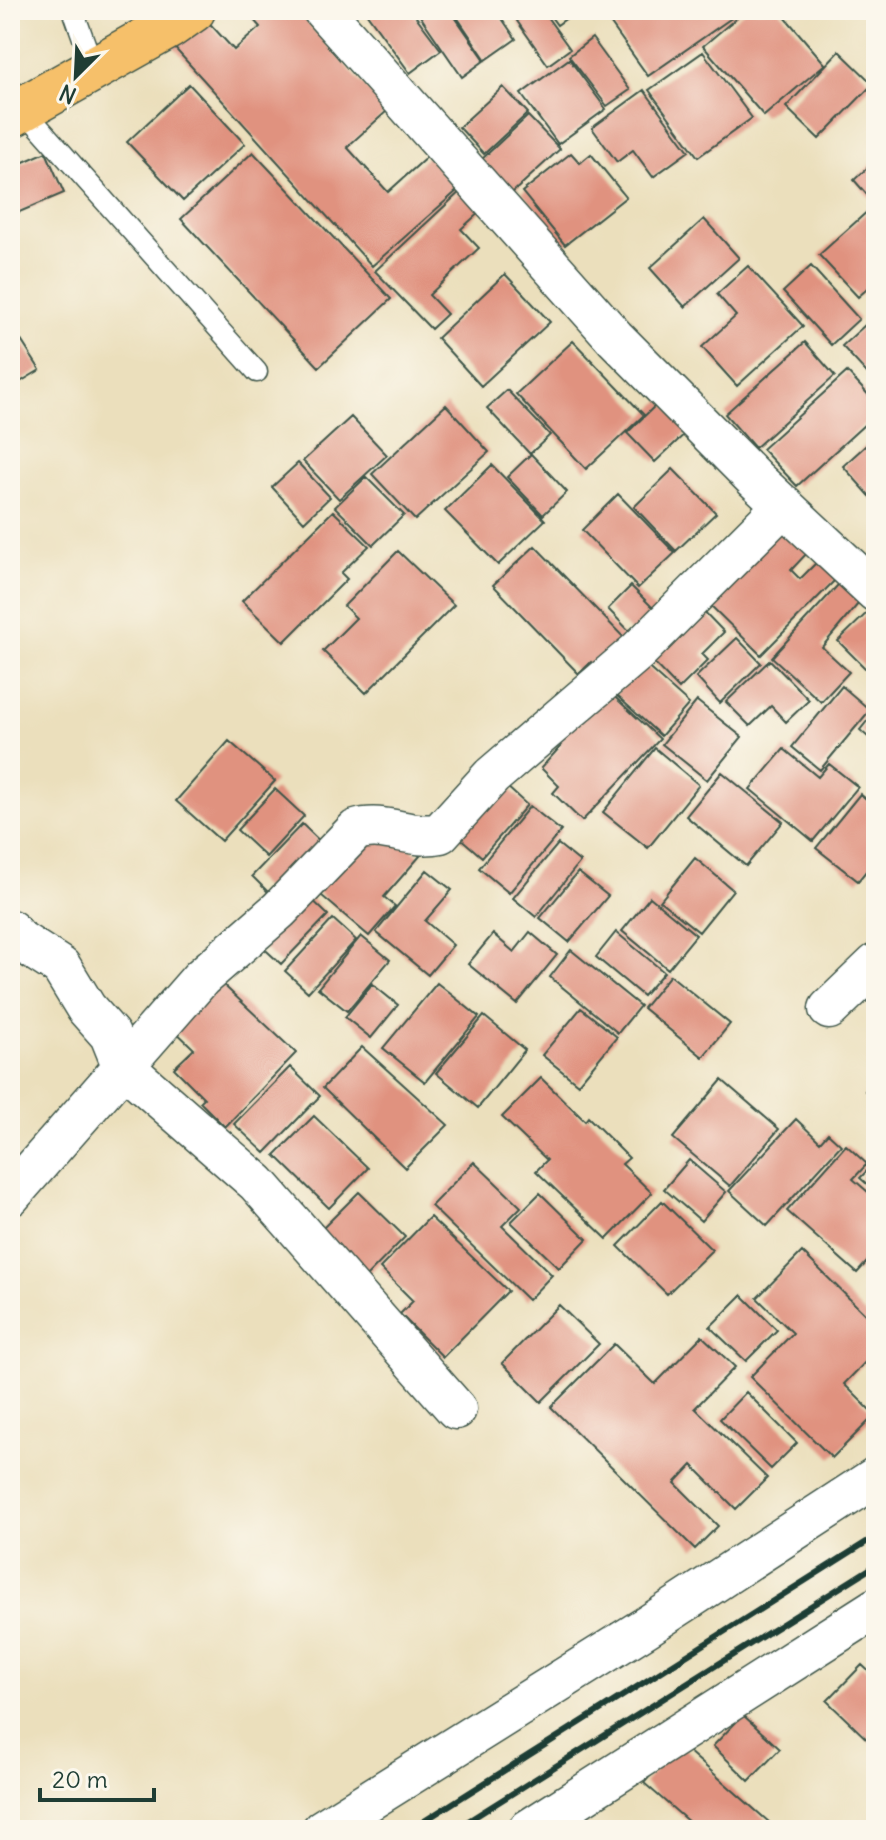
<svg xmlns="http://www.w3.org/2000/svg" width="886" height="1840" font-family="Delius,sans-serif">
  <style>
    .building { fill: #e0927f }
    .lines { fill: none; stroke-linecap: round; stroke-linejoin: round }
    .lane-casing { stroke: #3e5548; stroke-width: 23 }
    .street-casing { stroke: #3e5548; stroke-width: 43 }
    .highway-casing { stroke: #3e5548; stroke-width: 47 }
    .lane { stroke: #fff; stroke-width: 20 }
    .street { stroke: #fff; stroke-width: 40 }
    .highway { stroke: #f6c06b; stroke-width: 44 }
    .rail { stroke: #1f3d34; stroke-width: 6 }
  </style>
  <rect width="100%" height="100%" fill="#fbf7ec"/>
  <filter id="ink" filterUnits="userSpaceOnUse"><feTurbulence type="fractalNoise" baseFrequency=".0125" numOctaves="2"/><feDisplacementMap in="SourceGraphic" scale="16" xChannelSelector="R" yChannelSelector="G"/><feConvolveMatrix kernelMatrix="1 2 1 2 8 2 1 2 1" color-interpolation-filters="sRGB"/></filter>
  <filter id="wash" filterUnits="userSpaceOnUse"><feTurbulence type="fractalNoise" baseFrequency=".006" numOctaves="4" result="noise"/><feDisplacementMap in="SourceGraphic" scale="32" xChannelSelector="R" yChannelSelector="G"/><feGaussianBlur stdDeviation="1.8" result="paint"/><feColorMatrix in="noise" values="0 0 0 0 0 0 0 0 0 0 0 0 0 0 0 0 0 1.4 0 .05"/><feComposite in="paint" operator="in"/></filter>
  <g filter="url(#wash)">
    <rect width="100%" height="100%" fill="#ebdfbc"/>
    <g id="blocks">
      <path class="building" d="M245,10H296L387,111L347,147L388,192L428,156L458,190L372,266L171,44L202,15L234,50L260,27Z
        M364,10H411L441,50L410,73Z
        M416,10H450L485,60L462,77Z
        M496,10L516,39L486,60L453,11Z
        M532,10H542L570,49L548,65L517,21Z
        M546,10H578L557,25Z
        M601,10H743L648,76Z
        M746,10H779L825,64L764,116L703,46Z
        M592,38L630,90L607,106L569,56Z
        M839,51L873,84L819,139L786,107Z
        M703,52L752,118L698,157L649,90Z
        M569,59L606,109L558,144L521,94Z
        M189,84L245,144L183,201L127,142Z
        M503,87L528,113L484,154L459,127Z
        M644,90L689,151L653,177L633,150L617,162L592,128Z
        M528,116L560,149L512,193L481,160Z
        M46,152L64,193L10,216V168Z
        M253,152L391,299L319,367L181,219Z
        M571,153L580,163L591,154L626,197L565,245L522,192Z
        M876,160V205L854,180Z
        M463,189L482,210L461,229L479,248L429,295L447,314L431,329L375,271Z
        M869,210L876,218V281L858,297L819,255Z
        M704,219L739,258L685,307L650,268Z
        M748,266L803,326L737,386L702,347L736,316L717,294Z
        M811,266L859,319L831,345L783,292Z
        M505,274L550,322L481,386L437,338Z
        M876,315V383L842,346Z
        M10,323L40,370L10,388Z
        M573,341L644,415L586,469L516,394Z
        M805,342L835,376L755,448L725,414Z
        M847,372L876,403V414L797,486L762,449Z
        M507,390L550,435L530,454L487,408Z
        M661,400L690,429L655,462L627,433Z
        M446,405L489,452L415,520L372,474Z
        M351,417L387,455L339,499L303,461Z
        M873,439L876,442V503L843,466Z
        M531,454L567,492L543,515L507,477Z
        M298,463L330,497L304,522L272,487Z
        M492,465L545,520L498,565L445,511Z
        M673,469L716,513L676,551L634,507Z
        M366,477L404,515L373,545L335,507Z
        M618,494L675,553L638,588L582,530Z
        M333,511L369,546L341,573L347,579L284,642L242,601Z
        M778,520L809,551L791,570L800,579L824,555L842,573L761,655L702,597Z
        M535,546L631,645L602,673L591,662L579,674L493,585Z
        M398,551L454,605L366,693L323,651L356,618L344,606Z
        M849,573L868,592L822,647L849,672L821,702L772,657Z
        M631,586L660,615L636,638L608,609Z
        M695,602L724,632L702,654L708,660L679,689L643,652Z
        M876,604V663L868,671L838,641Z
        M737,638L761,663L720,703L696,677Z
        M770,660L809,700L786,722L771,706L750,726L726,702Z
        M643,663L689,704L661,736L615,694Z
        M842,686L870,710L820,770L792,747Z
        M605,688L660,739L582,821L553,793L559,786L541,768L561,746L550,736Z
        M697,701L742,737L707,780L662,744Z
        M876,710V744L860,730Z
        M229,741L275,781L221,841L176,801Z
        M655,748L699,785L648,848L603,812Z
        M784,749L818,777L829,764L858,787L813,841L750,789Z
        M722,772L783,822L746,866L686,816Z
        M505,785L527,805L482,857L459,837Z
        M275,789L304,816L266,857L237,830Z
        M860,794L876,807V859L858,881L816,848Z
        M530,806L561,831L509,893L479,868Z
        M302,824L331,852L280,904L252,876Z
        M370,828L393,832L420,856L384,897L395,906L369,936L315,890Z
        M558,844L580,862L536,917L513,898Z
        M695,858L733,890L699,932L660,901Z
        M427,870L452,890L425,921L453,945L428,975L376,932Z
        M578,872L608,896L569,942L540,918Z
        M304,892L328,915L281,964L257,942Z
        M650,897L696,935L668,969L622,931Z
        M333,919L356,940L308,992L285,971Z
        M530,932L557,955L517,1004L468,964L493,934L514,952Z
        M616,932L664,972L643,996L596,957Z
        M361,936L390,960L347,1011L318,988Z
        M571,950L640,1006L618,1033L550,977Z
        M670,975L730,1024L703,1057L643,1008Z
        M214,976L296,1053L225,1127L200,1102L204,1098L174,1068L194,1049L168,1024Z
        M437,983L479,1017L425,1082L383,1048Z
        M372,984L398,1005L371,1038L345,1017Z
        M581,1008L617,1037L578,1084L542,1055Z
        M484,1016L525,1050L478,1108L436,1073Z
        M362,1047L448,1125L405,1168L323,1088Z
        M290,1067L320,1096L265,1153L234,1124Z
        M541,1078L585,1121L588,1117L629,1158L622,1164L652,1193L607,1239L536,1171L547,1160L502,1117Z
        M876,1078V1101L865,1091Z
        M722,1080L779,1129L730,1186L673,1138Z
        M314,1116L368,1168L329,1208L275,1155Z
        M796,1119L820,1142L828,1133L841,1145L767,1226L729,1191Z
        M846,1145L867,1164L853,1179L876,1199V1252L857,1273L787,1211Z
        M689,1160L726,1192L701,1221L664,1189Z
        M876,1161V1192L860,1178Z
        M474,1162L521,1207L502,1226L552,1275L528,1300L431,1206Z
        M359,1192L405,1237L363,1280L316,1235Z
        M540,1193L587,1239L559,1268L511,1222Z
        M662,1201L712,1250L667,1294L618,1246Z
        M430,1217L508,1291L443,1357L400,1314L413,1301L380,1268Z
        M802,1252L876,1325V1351L844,1384L875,1415L832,1458L750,1377L793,1333L757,1298Z
        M742,1295L777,1330L746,1361L710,1327Z
        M559,1305L599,1344L541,1402L502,1363Z
        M702,1336L735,1367L695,1408L767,1478L736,1509L692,1465L675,1483L718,1526L695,1549L551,1407L614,1344L655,1384Z
        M746,1392L797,1443L771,1469L720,1419Z
        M862,1665L876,1678V1748L827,1701Z
        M743,1715L780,1749L749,1781L713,1746Z
        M679,1743L778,1830H698L644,1783Z"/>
    </g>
  </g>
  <g filter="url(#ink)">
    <use href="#blocks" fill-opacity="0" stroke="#3e5548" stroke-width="2"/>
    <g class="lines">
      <g class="lane-casing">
        <path id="lane" d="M73,10L93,66
          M22,108L257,372"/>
      </g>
      <g class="street-casing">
        <path id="street" d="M323,10L615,338L755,479L876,592
          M10,930L16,938L61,967L86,1008L110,1035L122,1065L257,1183L456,1409
          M829,1009L876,964
          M10,1196L201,978L279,910L356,830C386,821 410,840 440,833L492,776L637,652L784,505
          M322,1830L646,1627L876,1477
          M528,1830L876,1608"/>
      </g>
      <g class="highway-casing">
        <path id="highway" d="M10,116L170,26L193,10"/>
      </g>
      <use href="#lane" class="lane"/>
      <use href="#street" class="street"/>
      <use href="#highway" class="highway"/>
      <path class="rail" d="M410,1830L876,1536
        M454,1830L876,1565"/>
    </g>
  </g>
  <rect width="886" height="1840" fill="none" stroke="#fbf7ec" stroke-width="40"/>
  <g transform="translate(76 76) rotate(204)" stroke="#fbf7ec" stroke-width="6" paint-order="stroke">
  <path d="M0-6L14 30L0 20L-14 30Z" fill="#1f3d34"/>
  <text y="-12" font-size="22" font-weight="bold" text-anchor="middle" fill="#1f3d34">N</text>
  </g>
  <path d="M40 1788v12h114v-12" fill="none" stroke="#1f3d34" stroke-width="4"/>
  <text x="52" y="1788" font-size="24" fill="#1f3d34" stroke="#fbf7ec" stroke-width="6" paint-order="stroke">20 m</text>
</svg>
